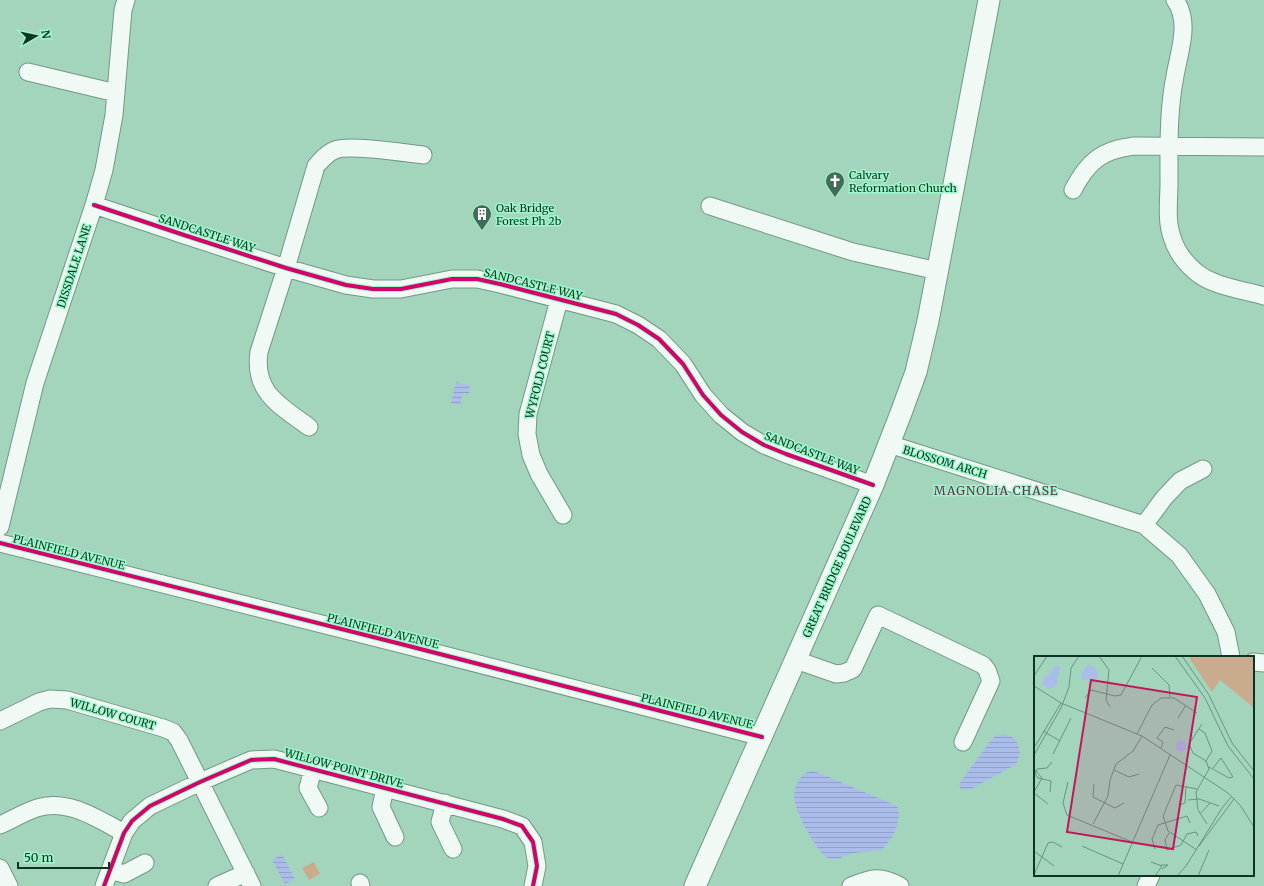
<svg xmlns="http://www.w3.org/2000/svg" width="1264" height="886" font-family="Merriweather,serif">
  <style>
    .green { fill: #c9ac8d }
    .water { fill: url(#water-rules) }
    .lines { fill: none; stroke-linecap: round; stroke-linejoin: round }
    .minor-casing { stroke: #709986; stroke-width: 19 }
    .major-casing { stroke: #709986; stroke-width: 23 }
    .minor { stroke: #f1f9f5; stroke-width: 17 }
    .major { stroke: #f1f9f5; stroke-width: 21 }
    .cycleway-casing { stroke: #9bf8ca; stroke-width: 6 }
    .cycleway { stroke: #d6006c; stroke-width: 4 }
    .labels { text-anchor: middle; stroke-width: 3; stroke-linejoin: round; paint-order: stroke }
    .poi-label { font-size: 11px; fill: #0c3423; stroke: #9bf8ca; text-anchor: start }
    .street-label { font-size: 11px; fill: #0c3423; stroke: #9bf8ca }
    .neighbourhood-label { font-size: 12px; letter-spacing: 1px; fill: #682d55; stroke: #9bf8ca }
    .inset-road { fill: none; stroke: #67957f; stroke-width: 1 }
    .view { fill: #c2185b; fill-opacity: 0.15; stroke: #c2185b; stroke-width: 2 }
    .inset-edge { fill: none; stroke: #0c3423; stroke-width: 2 }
  </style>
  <defs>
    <pattern id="water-rules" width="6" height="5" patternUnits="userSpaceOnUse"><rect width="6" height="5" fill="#aabce9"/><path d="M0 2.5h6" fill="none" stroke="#91a2c8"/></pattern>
  </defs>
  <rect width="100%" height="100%" fill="#a3d5bc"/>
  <path class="green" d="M314,862L320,874L309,880L302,868Z"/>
  <path class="water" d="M456,382L468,385L469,384L471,386L469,387V393L467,395L466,393H463L460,405L451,403Z
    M1000,735C1002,735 1005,734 1007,735C1020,738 1023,755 1015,765L971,789L964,790L960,788L959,786L961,781L992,739L995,736Z
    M812,770L895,805L898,808C901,825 893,838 882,850C872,852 861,851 851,854C844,856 837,861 830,859C817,855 794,810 794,796C795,784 801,773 812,770Z
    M282,854L295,879L285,884L272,860Z"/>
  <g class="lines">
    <g class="minor-casing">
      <path id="minor" d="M1175,0C1191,22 1179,52 1175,76C1168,111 1169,147 1169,183C1169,200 1166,221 1172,237C1176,251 1184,262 1196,272C1212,286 1243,290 1264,296
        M28,72L116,93
        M1073,190C1088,161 1102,150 1134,146L1264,147
        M94,205L184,235L286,268L346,285L373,289H401L452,279H477L500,284L616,314L638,325L659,339L683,364L703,395L721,415L742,432L764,445L786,454L873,485
        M710,206L853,252L938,271
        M559,300L528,414L527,434L531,455L539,474L563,515
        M309,427C281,406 253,393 259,352L286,268L316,166C322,159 327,153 335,150C349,144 405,153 423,155
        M889,444L1144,525L1179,555L1207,594L1226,632L1231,657
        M1144,525L1164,498L1180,481L1203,469
        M0,527L35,383L94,205L104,170L114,115L123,10L126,0
        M0,543L401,644L762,737
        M796,660L836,674L844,673L853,669L878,615L983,665L987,670L991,681L963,742
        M1253,662L1264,663
        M0,721L39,702L50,699L67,700L163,728L173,732L179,740L252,886
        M313,769L308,788L319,808
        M385,788L381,807L395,837
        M445,803L440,822L453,849
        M0,825C12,820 24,812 37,808C67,798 98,819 124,833
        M0,868L9,886
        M110,870L124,874L145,863
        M360,883L361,886
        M104,886L124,833L132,821L150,806L200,782L251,760L274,759L503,819L522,826L533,842L537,866L533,886
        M217,886L246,873
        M851,886C872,878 879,875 900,886
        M1146,886L1151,875"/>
    </g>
    <g class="major-casing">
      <path id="major" d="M695,886L873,485L901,413L916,372L928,321L989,0"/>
    </g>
    <use href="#minor" class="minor"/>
    <use href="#major" class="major"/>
    <g class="cycleway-casing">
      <path id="cycleway" d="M94,205L184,235L286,268L346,285L373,289H401L452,279H477L500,284L616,314L638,325L659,339L683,364L703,395L721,415L742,432L764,445L786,454L873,485
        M0,543L401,644L762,737
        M104,886L124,833L132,821L150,806L200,782L251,760L274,759L503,819L522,826L533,842L537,866L533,886"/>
    </g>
    <use href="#cycleway" class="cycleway"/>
  </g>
  <defs>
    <g id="church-pin" transform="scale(1)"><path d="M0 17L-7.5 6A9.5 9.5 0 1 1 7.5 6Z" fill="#416c59" stroke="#9bf8ca"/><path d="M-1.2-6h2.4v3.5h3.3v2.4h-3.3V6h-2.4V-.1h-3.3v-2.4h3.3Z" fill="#fff"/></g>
    <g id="building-pin" transform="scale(1)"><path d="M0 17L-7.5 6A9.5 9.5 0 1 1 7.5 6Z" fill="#416c59" stroke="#9bf8ca"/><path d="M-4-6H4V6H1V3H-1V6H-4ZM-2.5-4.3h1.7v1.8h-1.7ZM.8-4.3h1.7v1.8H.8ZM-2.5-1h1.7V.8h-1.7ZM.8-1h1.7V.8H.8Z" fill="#fff"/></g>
  </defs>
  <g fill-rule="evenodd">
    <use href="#church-pin" x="835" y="181"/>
    <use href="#building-pin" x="482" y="214"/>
  </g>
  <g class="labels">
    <g class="poi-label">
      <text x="849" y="179">Calvary<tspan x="849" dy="13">Reformation Church</tspan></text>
      <text x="496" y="212">Oak Bridge<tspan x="496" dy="13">Forest Ph 2b</tspan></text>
    </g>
    <g class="street-label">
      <text transform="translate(207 233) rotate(18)" y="4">SANDCASTLE WAY</text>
      <text transform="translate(74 266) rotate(-72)" y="4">DISSDALE LANE</text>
      <text transform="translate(533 284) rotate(14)" y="4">SANDCASTLE WAY</text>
      <text transform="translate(540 375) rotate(-76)" y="4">WYFOLD COURT</text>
      <text transform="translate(812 453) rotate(21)" y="4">SANDCASTLE WAY</text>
      <text transform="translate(945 462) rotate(17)" y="4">BLOSSOM ARCH</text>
      <text transform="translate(69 552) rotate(14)" y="4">PLAINFIELD AVENUE</text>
      <text transform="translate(837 567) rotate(-66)" y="4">GREAT BRIDGE BOULEVARD</text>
      <text transform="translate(383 631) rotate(14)" y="4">PLAINFIELD AVENUE</text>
      <text transform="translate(697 711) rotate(14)" y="4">PLAINFIELD AVENUE</text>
      <text transform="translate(113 714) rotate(16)" y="4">WILLOW COURT</text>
      <text transform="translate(344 768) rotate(15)" y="4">WILLOW POINT DRIVE</text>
    </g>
    <g class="neighbourhood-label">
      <text x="996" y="495">MAGNOLIA CHASE</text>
    </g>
  </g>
  <g transform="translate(1034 656)">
    <rect width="220" height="220" fill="#a3d5bc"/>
    <path d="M154,0H220V52L186,24L178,36Z" fill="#c9ac8d"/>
    <path d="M23,8L26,11L22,30L16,33L9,29V24ZM54,8L62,12L64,19L62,23L48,24L47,19ZM141.5 90a5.5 5.5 0 1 1 11 0a5.5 5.5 0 1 1-11 0Z" fill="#aabce9"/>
    <path class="inset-road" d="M65,0L75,14L72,44L76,51M141,0L171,42L194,90L220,123M148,0L175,39L198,87L220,115M118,12L135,29L136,41M0,20L13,0M0,30L27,47L108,80L194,137L206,149L220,171M51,42L57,34L81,40L87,39L108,0M144,62L152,49M168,68L155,88L159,97L172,105M165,73L171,77L178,95L172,105L175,113L162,136L164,154L173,168M9,75L26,85M103,78L118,49L127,42H140L163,57M0,92L27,47M127,92L129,86L123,82L131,71L140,74M19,98L37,62M0,99L27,52L35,31L37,12L45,0M175,111L195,122L199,121L187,102L179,112M0,113L8,122L0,136M80,114L95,121L105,118M34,126L29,147L33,159L98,186M60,128L59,141L81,152L90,147M16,136L17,125L4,122L1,118L3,113L13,112L18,106M0,137L14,148M154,144L165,143L185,150M146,149L151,147L152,130M166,158L176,147M59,168L74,140L76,124L82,108L99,95L108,80M135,177L131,184L133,194L147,189L153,178L162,176L164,180M48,190L89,208M165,190L200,143M121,193L118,183L124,169L153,160L156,167M163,194L134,175L129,160L142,129L163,133M0,195L20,210M117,206L128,210L121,220M127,209H134L128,213M0,219L14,187L19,186L28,191M84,220L136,99M143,220L152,210L188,152L198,140M164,220L175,194"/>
    <path class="view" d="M57,24L163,41L139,193L33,176Z"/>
    <rect width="220" height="220" class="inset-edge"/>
  </g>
  <g transform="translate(36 36) rotate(81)" stroke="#9bf8ca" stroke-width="3" paint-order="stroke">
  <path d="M0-3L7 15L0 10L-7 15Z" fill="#0c3423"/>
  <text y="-6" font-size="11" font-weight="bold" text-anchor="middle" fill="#0c3423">N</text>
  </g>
  <path d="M18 862v6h91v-6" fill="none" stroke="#0c3423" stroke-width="2"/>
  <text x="24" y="862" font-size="12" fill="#0c3423" stroke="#9bf8ca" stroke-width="3" paint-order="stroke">50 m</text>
</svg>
